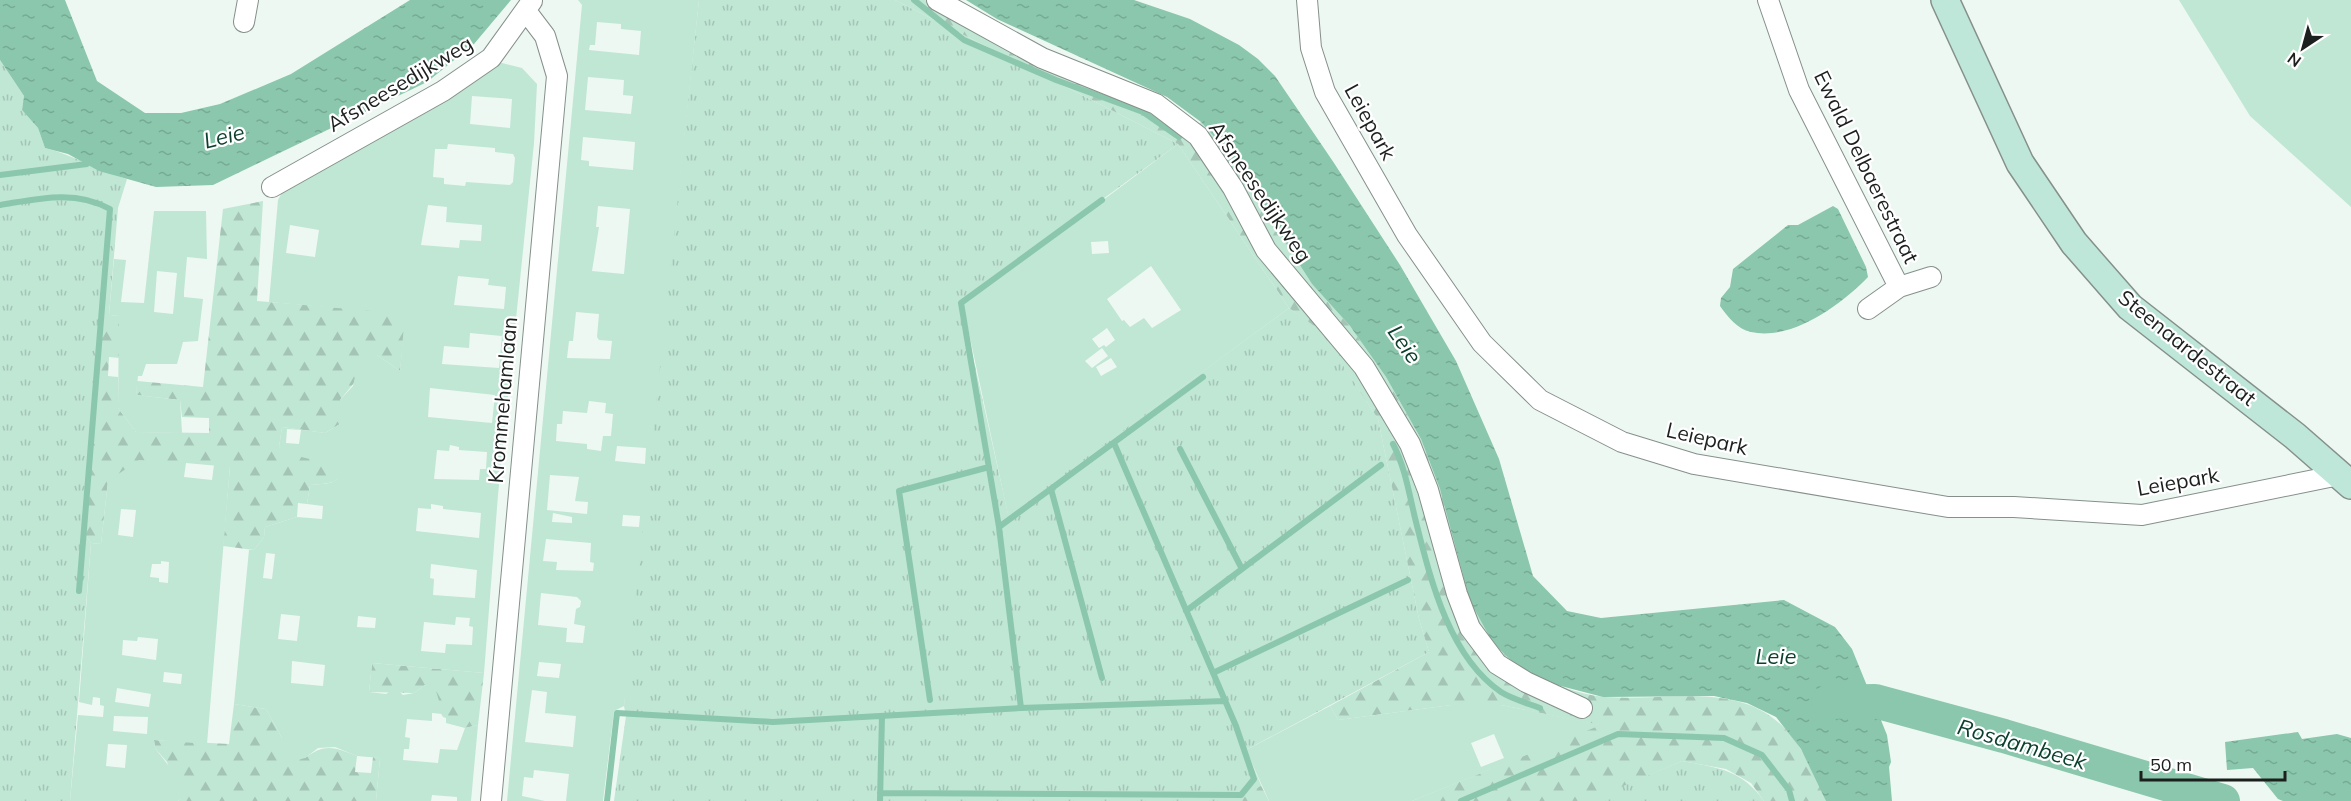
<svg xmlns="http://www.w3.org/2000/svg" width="2351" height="801" font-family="Mulish,sans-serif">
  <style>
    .grass { fill: url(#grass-tufts) }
    .forest { fill: url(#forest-firs) }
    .green { fill: #c0e6d4; fill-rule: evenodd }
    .water { fill: url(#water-ripples) }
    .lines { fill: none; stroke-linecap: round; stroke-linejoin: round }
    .stream { stroke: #8ac7ac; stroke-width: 6 }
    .river { stroke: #8ac7ac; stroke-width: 34 }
    .street-casing { stroke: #86908b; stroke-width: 22 }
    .secondary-casing { stroke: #86908b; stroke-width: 30 }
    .street { stroke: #fff; stroke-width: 20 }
    .secondary { stroke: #bee7da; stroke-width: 27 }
    .labels { text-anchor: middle; stroke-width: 4.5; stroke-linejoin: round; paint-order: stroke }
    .street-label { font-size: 21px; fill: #1b1f1d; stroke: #fff }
    .water-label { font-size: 22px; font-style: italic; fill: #0c402e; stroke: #fff }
  </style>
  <defs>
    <pattern id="grass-tufts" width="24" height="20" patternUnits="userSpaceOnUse" patternTransform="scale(1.5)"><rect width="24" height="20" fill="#c0e6d4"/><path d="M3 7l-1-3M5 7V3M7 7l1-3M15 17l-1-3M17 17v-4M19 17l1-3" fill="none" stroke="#a4c5b6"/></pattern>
    <pattern id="forest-firs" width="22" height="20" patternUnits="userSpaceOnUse" patternTransform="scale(1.5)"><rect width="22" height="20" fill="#c0e6d4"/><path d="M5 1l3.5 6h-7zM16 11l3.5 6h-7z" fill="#a4c5b6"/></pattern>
    <pattern id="water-ripples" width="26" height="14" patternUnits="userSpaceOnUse" patternTransform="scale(1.5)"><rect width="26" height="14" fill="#8ac7ac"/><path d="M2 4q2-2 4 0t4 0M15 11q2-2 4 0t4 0" fill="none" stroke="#76aa94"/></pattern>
  </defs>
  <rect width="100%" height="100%" fill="#edf8f3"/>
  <path class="grass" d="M699,0H895L1178,144L961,303L1008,514L1289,308L1320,329L1378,419L1419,619L1429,652L1246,750L1268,801H614L626,716L624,706L628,649Z
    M0,60L24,96L22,110L38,128L45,148C74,155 98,171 127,179L118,208L109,315H101L86,472V536L91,543L70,801H0Z
    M1682,761C1718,768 1741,769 1764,801H1586Z"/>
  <path class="forest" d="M895,0H925L986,36L1140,108L1186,133L1201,122L1226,150L1312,284L1350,326L1386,377L1421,439L1440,489L1519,668C1545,680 1576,695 1605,697C1684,702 1762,673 1807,760C1814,773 1823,786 1826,801H1764L1751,783L1726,769L1682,761L1588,801H1412L1599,725L1501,705H1451L1338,720L1330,706L1429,652L1419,619L1378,419L1320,330L1289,308L1178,144Z
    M263,201L257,301L406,313L400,371L377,355L340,400V424L325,433L282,427L279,447L345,467C339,485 328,483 310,485L307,504L298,503L297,517L265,527L264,537L254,550L223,546L230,467L186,463L108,481L101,544L91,543L86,536V472L101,314L119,316L120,358L109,357L108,376L118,377V408L136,432L209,433V418L182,417L180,400L136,395L137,381L203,387L223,209Z
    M372,663L484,673L478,725L465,728L446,723V718L443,717L425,685L414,693L369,692Z
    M234,704L266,709L282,738V753L305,758C325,743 334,747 357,756L355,772L371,773L373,757L380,758L376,801H178L180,799L167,762L155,748L154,740L229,744Z
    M1261,786L1269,801H1231Z"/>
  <path class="green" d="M578,0H699L624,706L614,711L603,801H566L569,774L534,770L533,778L524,777L522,796L545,801H507L582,5ZM597,22L621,24V29L641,31L639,55L589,50L590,45H595ZM588,77L624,80L623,95L633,96L631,114L585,110ZM583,137L635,142L633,170L589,166V161L581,160ZM598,206L630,209L624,274L592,271L599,227H596ZM576,312L599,314L597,337L599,340L612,341L610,359L567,358L569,341H573ZM589,401L606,403L605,413L613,414L611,436H603L601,451L587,449V444L556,441L557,424H562L563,411L587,413ZM617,446L646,448L645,464L615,461ZM550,475L579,477L575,501L588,502L587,514L547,510ZM553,513L572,517V523L552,522ZM623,515L640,516L639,527L622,526ZM546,539L591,543L590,562L594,563L593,571L556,570L557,562L543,561ZM541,593L577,597L581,601L580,607L576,609L574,624L585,626L583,643L566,642L567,628L538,625ZM539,662L561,664L559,678L537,676ZM532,690L547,692L545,713L576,716L573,747L525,742Z
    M2179,0H2351V207L2250,116Z
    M498,62L522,68L537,84L534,143L498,495L484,673L372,663L369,692L386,694L395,688L403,695L414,693L425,685L436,691L443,714L432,713V721L407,719L405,737L410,738L409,749H404L403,760L438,763L440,749L457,750L465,728L478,725L471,801H457V797L432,795L431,801H376L380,758L357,756L335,747L318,748L305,758L291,762L282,753V738L266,709L234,704L249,550H254L264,537L265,527L297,517L322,519L323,506L307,504L310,485C327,483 338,486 344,467L297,456L279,447L282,427L325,433L340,424V400L353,386L360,352L377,355L400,371L405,314L269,302L278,200L284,189ZM472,96L512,99L510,128L470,124ZM448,144L495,148V152L513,154L515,158L513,182L510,185L466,182L465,186L444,184V178L433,177L435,149H447ZM428,205L447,207L446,222L482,225L481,241L460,240L459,248L421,245ZM290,225L319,230L315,257L286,253ZM458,276L489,279L488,285L506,287L504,309L454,305ZM470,333L502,336L499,368L442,364L444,346L469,348ZM430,388L495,395L492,423L428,417ZM287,429L301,430L299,444L286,443ZM450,445L459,447V450L487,452L486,469H480L479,480L434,479L437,450L449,451ZM431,504L443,506V509L481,513L479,538L416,531L418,508L431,509ZM266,553L275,554L272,579L263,578ZM431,564L477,570L475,598L433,595L434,579L430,578ZM281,614L300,616L297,641L278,639ZM358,616L376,618L375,628L357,627ZM456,617L470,618L469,626L473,627L472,645L446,644L445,653L421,651L424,622L455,625ZM292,661L325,665L323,686L291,683Z
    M1178,144L1289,308L1008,515L963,305ZM1108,241L1109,253L1092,254L1091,242ZM1151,266L1181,310L1152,328L1144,318L1130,327L1124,320L1122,321L1107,299ZM1107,328L1115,340L1106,347L1104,345L1099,348L1092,339ZM1102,348L1108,356L1092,368L1085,361ZM1111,358L1117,367L1101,376L1096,367Z
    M154,211H206L207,259L187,257L184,292V297L203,299L198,341L183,342L177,364H146L142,376H138L136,395L180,400L182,433L136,432L118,408L119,316L109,315L114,259L126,260L121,302L144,303ZM157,271L177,273L173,314L154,312Z
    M139,460L186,463L184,477L212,480L214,465L230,466L207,744L154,740L155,748L181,782L180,799L178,801H70L78,715L103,717L104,706L100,705V698L93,697L92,705L79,702L91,543L101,544L108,481ZM121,509L136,510L133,537L118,535ZM161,561L169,562L168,583L159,582V578L150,577L152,564H161ZM138,637L158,639L156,660L122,655L123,640L137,641ZM164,672L182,674L181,684L163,682ZM117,688L151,694L149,707L115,702ZM114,716L148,717L147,734L113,731ZM108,744L127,745L125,768L106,766Z
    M1451,705H1501L1601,725L1412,801H1269L1246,750L1330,706L1338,720ZM1494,734L1504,758L1481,767L1471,743Z"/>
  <path class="water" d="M0,0H65L97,81L145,113H181L220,104L291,74L410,0H511L474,44L427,82L213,185L156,187L99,171L68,154L45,148L38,128L22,110L24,96L0,60Z
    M966,0H1134L1190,19L1239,45L1258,59L1275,76L1334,163L1400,265L1456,361L1499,459L1533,576L1567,611L1601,618L1784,600L1835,627L1852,649L1887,735L1891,762L1889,767L1892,801H1826L1801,749L1776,717L1747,703L1714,696L1603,697L1557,685L1519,668L1493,643L1470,601L1440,489L1421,439L1386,377L1350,326L1312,284L1226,150L1201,122L1167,97L997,19Z
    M1833,206L1838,209L1866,267L1868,277C1841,305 1792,341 1751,332C1737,329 1728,317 1720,306L1721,298L1730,287L1733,269L1788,225H1798Z
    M2298,732L2302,739L2337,734L2351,738V801H2283L2278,799L2253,768L2227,770L2225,742Z"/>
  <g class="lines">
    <path class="stream" d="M914,0L964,40L1056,80L1143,112L1179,137
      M0,175L87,164
      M1102,200L961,303L999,527L1203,377
      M0,205C37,199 75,189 110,209L79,591
      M1393,444C1405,467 1409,493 1415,518C1430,577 1448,656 1501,692C1512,699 1527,703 1540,708
      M1180,449L1242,569
      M1051,489L1102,678
      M999,527L1021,708
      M1186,611L1381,465
      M1213,673L1408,580
      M930,700L899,491L989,467
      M880,793L1241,795L1254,779L1236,726L1114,443
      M607,801L617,713L773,722L1021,708L1225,701
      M880,801L882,716
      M1461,801L1618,734L1724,738L1762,755L1789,790L1792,801"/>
    <path class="river" d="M1828,702L1875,701L2004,736L2223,801"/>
    <g class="street-casing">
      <path id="street" d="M937,0L1042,58L1156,104L1198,136L1233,188L1266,250L1364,367L1410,444L1428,490L1457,594L1470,628L1497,664L1526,682L1582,708
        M1307,0L1311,48L1325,92L1407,235L1482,343L1540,400L1622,442L1694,464L1948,507H2014L2142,515L2339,475
        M1768,0L1799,90L1899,287
        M244,22L248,0
        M272,187L443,91L491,58L532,1
        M1868,309L1899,287L1931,277
        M491,801L557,76L545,36L526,11"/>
    </g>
    <g class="secondary-casing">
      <path id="secondary" d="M1945,0L2020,163L2074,243L2130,307L2295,436L2351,485"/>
    </g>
    <use href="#street" class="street"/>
    <use href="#secondary" class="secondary"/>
  </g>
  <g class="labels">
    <g class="street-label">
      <text transform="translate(400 84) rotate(-31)" y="7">Afsneesedijkweg</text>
      <text transform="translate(1370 122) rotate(61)" y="7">Leiepark</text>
      <text transform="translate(1866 167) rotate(64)" y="7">Ewald Delbaerestraat</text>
      <text transform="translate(1260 192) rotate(56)" y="7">Afsneesedijkweg</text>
      <text transform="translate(2187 348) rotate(39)" y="7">Steenaardestraat</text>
      <text transform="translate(503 400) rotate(-85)" y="7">Krommehamlaan</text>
      <text transform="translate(1707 439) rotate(13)" y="7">Leiepark</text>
      <text transform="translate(2178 482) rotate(-10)" y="7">Leiepark</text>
    </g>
    <g class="water-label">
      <text transform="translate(224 136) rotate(-14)" y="8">Leie</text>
      <text transform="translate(1405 344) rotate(55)" y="8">Leie</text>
      <text x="1776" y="664">Leie</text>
      <text transform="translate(2022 744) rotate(16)" y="8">Rosdambeek</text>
    </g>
  </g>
  <g transform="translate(2303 48) rotate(216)" stroke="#ffffff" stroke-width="4.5" paint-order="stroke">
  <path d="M0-4.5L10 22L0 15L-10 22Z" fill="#1b1f1d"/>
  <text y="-9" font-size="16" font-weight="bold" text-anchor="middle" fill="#1b1f1d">N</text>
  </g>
  <path d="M2141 771v9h144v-9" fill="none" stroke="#1b1f1d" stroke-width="3"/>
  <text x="2150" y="771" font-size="18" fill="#1b1f1d" stroke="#ffffff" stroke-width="4.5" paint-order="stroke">50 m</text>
</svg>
